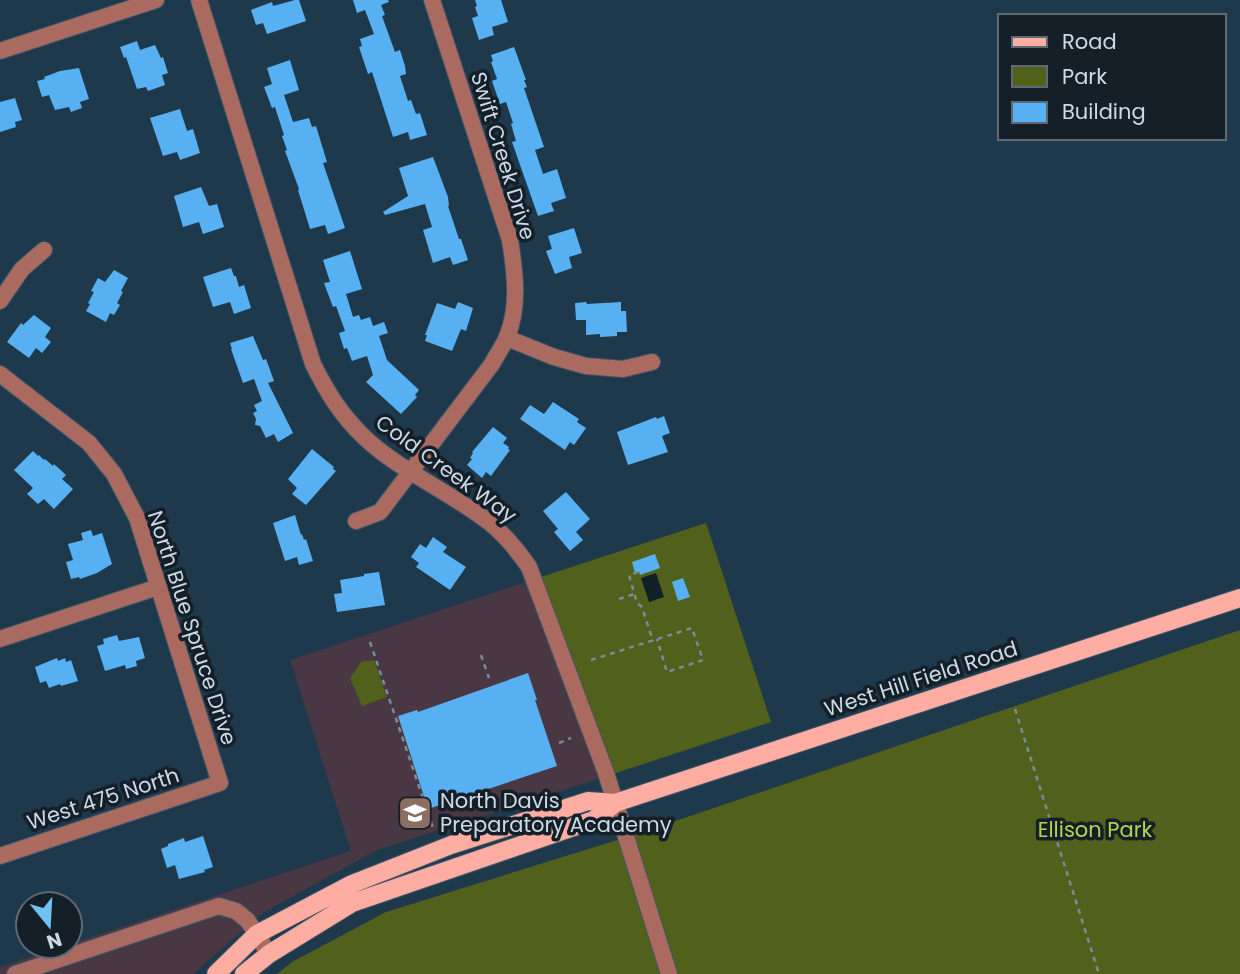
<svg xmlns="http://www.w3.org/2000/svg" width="1240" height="974" font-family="Poppins,sans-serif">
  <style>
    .education { fill: #493843 }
    .green { fill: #51611c }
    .water { fill: #0f2026 }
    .building { fill: #57b0f2 }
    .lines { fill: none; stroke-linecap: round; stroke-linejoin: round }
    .minor-casing { stroke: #3e5668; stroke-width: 18 }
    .major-casing { stroke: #3e5668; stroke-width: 20 }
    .path { stroke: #788c9c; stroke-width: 2.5; stroke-dasharray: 5 5; stroke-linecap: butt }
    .minor { stroke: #ab6a60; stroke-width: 16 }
    .major { stroke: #fdada1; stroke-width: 18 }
    .labels { text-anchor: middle; stroke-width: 7; stroke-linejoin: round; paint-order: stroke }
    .street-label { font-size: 21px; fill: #cbdae7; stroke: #141f28 }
    .poi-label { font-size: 21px; fill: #cbdae7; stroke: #141f28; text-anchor: start }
    .park-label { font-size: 21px; fill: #b2d250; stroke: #141f28 }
  </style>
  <rect width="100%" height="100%" fill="#1f394c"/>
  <path class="education" d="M535,579L607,776L377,850L264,912L193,974H0V967L63,946H70V944L351,851L290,660Z"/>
  <path class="green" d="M706,523L771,722L607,776L535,579Z
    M1240,630V974H277L292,962L386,912L643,832Z
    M374,660L387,697L362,706L350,678L361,662Z"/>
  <path class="water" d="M656,573L664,597L649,602L641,578Z"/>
  <path class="building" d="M295,0H299L306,21L267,34L263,23L256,25L251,10L272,2L273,6Z
    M353,0H388L389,2L381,5L385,15L382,16L395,52L400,50L405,66L406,74L400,76L408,101L411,100L416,114L420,113L427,135L410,140L408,132L393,137L372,72L368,74L359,47L362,46L360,39L374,34L365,10L357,13Z
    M475,0H501L508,22L492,27L494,35L479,40L472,18L478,16L475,7L477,6Z
    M137,41L140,50L155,45L161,58L163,57L168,73L162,75L165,85L148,91L146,87L137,89L126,57L124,58L120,47Z
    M514,47L526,80H524L527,87L524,88L544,147L535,150L543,174L557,169L566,198L551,203L554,211L538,216L512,142L516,141L511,124L513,123L506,102L500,104L492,81L497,79L491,62L493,61L491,55Z
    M290,60L299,90L284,95L293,122L309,118L312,127L316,126L327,162L323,163L345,228L328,234L325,225L310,229L298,190L299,189L285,151L287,150L282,136L284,135L275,107L272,108L264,87L272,84L267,68Z
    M79,68L89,99L80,102L82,108L71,112L69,107L55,110L49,95L42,97L37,81L45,79L44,77L60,71Z
    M15,98L22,120L15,122L16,127L0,132V102Z
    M180,109L187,131L193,129L200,153L180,160L177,152L163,156L150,118Z
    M433,157L448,197L449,206H448L459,239H461L468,260L453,265L450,257L433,263L423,230L432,227L425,204L385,215L383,212L408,196L399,168Z
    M201,187L209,206L217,204L224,227L203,234L199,222L183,227L174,196Z
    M574,228L582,253L569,257L572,268L555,274L546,251L552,249L548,236Z
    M350,251L362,289L346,294L353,317L359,315L361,320L370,317L373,326L384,322L388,333L379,336L387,360L419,390L415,395L417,397L401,414L366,382L373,375L367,356L352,361L347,348L344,349L339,333L345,331L336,306L333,307L324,283L330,282L323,260Z
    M231,268L234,276H236L239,287L244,285L251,308L234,314L230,302L213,307L203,277Z
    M114,270L128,278L121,291L123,292L117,303L120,305L114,315L110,313L106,322L86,311L90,304L88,303L94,292L91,291L98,278L105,282Z
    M458,302L473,308L466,331L461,329L452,351L425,341L427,335H425L437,303L455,309Z
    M586,302L587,304L621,302V311H626L627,332H617V336L600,337V334L586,335V320H576L575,303Z
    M34,315L51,328L45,337L51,342L42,353L36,348L29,358L7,342L21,323L23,325Z
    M253,336L263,360L266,359L274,381L268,383L293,433L278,442L274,434L266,438L260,426L255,425L256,419L253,413L257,411L254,405L262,401L254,379L243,383L231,349H232L230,343Z
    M553,402L579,419L577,422L586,428L574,445L570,442L565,450L520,419L530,405L544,414Z
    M664,416L670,433L662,436L668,452L628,465L617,432L656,417L657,419Z
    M493,427L507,438L503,443L509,447L508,449L510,450L491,476L486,472L482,478L467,465L472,459L470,458L473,453L472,452Z
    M312,449L334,467L333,469L336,471L306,505L292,494L297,488L288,479Z
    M33,451L38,456L39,455L44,460L45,459L53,466L54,464L66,475L62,479L73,489L54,509L44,499L38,504L27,494L33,488L14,470Z
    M566,492L590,519L576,532L583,540L570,551L554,532L558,529L543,511Z
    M295,515L301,535L302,534L304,540L306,539L313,561L299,565L297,557L285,561L273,523Z
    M91,530L93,536L102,533L112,564L97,573L80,579L79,577L71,579L66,562L73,560L68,544L83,540L81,533Z
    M433,537L447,547L443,552L466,567L450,590L416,567L419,563L411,557L420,544L426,548Z
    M655,554L660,568L640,575L639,572L635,573L632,562Z
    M379,572L385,605L337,612L334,594L342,593L340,580L364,576V574Z
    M683,578L690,597L678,601L672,582Z
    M117,635L119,641L139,637L145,658L136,661L137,666L126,669L125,665L105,671L97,646L104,644L103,639Z
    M57,658L58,661L65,658L66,662L71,660L78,681L61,686L60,684L49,688L46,681L40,683L35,667Z
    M528,673L537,700H535L557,766L428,809L398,716L417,710L418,712Z
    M203,836L213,867L204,870L205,872L179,879L175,865L167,868L161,849L168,846V844L184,838L185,842Z"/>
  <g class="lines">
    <g class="minor-casing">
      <path id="minor" d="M199,0L313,364C328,394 341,415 365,438C400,471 452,493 490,523C506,536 518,551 529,567L606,773L669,974
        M0,51L156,0
        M0,301L22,269L44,250
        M507,338L554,357L586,366L623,369L652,362
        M0,374L89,443L114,474L137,518L220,783L0,856
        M356,521L380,512L492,364C496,356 502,348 506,339C520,308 515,272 510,240L432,0
        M0,639L158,587
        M15,974L219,906L236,911L248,921L269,954"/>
    </g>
    <g class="major-casing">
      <path id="major" d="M216,974L257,934L352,884L451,845L588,801L615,803
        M244,974L269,954L352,903L594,820L615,803L1240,598"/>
    </g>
    <path class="path" d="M638,572L629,575L637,603L642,607L653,641
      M619,599L634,594
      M370,642L433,828
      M481,655L489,678
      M591,660L692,628L703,660L667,672L657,639
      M1015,709L1099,974
      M559,743L571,738"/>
    <use href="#minor" class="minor"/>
    <use href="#major" class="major"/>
  </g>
  <defs>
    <g id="school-square" transform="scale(1.75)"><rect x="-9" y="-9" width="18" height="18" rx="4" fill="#8d6e63" stroke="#141f28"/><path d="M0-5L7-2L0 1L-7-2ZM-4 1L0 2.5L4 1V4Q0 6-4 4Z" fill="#fff"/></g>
  </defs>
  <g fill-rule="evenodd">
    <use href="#school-square" x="415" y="813"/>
  </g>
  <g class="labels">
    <g class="street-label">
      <text transform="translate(503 156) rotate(73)" y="7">Swift Creek Drive</text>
      <text transform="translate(446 469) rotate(36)" y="7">Cold Creek Way</text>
      <text transform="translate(192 628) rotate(72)" y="7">North Blue Spruce Drive</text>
      <text transform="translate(921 679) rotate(-18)" y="7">West Hill Field Road</text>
      <text transform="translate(103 799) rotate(-18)" y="7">West 475 North</text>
    </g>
    <g class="poi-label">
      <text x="440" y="808">North Davis<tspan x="440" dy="24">Preparatory Academy</tspan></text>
    </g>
    <g class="park-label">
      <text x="1095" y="837">Ellison Park</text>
    </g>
  </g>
  <rect x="998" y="14" width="228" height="126" fill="#141f28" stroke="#5d6a74" stroke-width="2"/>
  <rect x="1012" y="37" width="35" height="10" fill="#fdada1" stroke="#5d6a74" stroke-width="2"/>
  <text x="1062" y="49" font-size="21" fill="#cbdae7">Road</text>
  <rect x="1012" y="66" width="35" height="21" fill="#51611c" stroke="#5d6a74" stroke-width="2"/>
  <text x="1062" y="84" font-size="21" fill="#cbdae7">Park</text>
  <rect x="1012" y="102" width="35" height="21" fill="#57b0f2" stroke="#5d6a74" stroke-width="2"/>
  <text x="1062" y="119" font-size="21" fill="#cbdae7">Building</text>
  <g transform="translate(49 925) rotate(162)"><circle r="33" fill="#141f28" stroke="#5d6a74" stroke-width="2"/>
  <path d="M0-5L12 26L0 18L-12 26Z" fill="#70c1f4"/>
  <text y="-10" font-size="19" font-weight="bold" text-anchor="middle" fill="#cbdae7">N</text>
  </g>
</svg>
